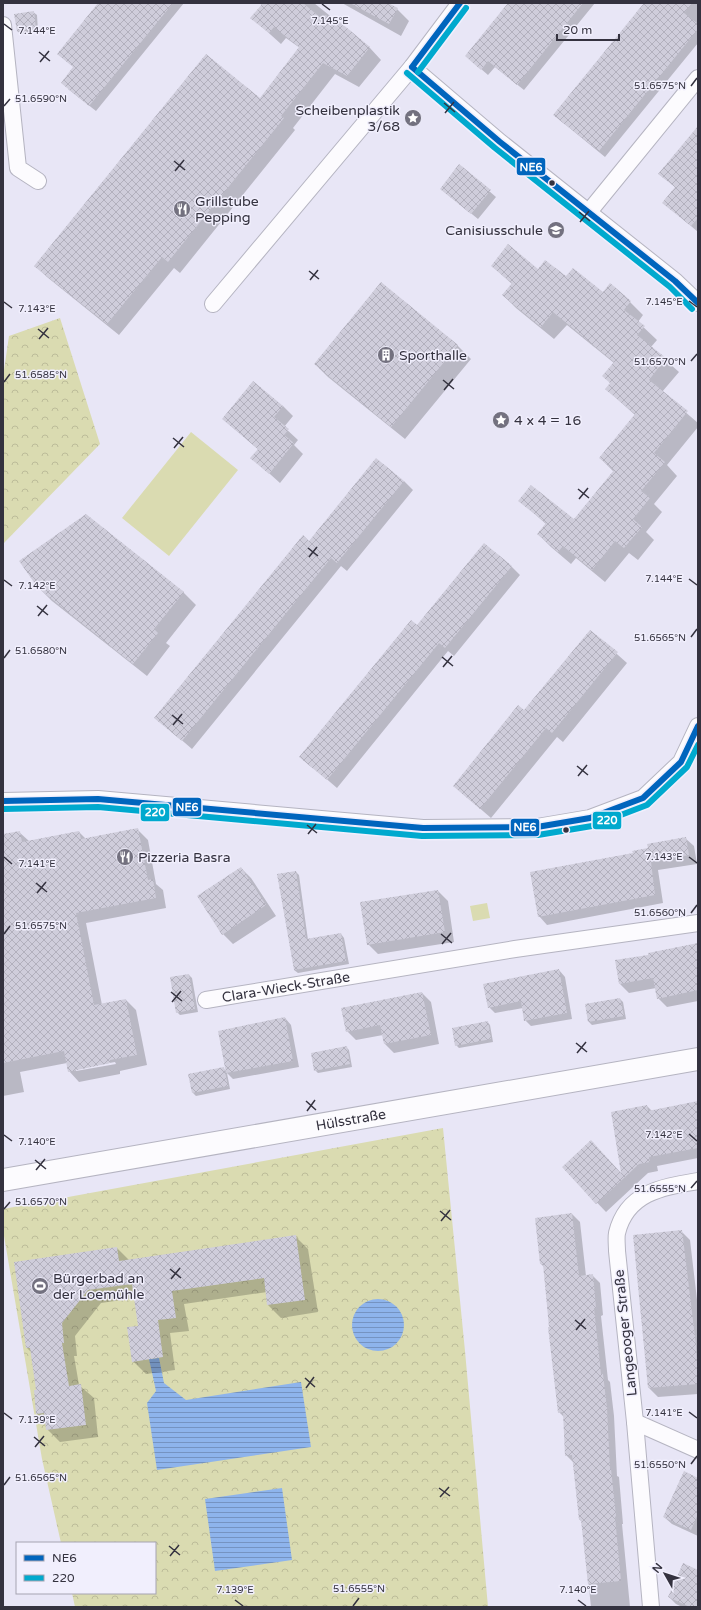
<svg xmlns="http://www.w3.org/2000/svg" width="701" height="1610" font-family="'Varela Round',sans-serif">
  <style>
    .grass { fill: #dadbb1 }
    .park { fill: url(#park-crowns) }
    .water { fill: url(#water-rules) }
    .shadow { fill: #0003; fill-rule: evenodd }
    .building { fill: url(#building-cross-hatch) }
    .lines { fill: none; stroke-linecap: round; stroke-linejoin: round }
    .street-casing { stroke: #b5b4c1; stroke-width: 18 }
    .secondary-casing { stroke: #b5b4c1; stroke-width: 24 }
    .street { stroke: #fcfbfe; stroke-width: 16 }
    .secondary { stroke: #fcfbfe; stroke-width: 22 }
    .bus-1-casing { stroke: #f1effd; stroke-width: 9 }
    .bus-2-casing { stroke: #f1effd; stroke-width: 9 }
    .bus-1 { stroke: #0065bd; stroke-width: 6 }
    .bus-2 { stroke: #00a9ce; stroke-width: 6 }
    .ticks { fill: none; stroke: #34323f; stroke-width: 1.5 }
    .bus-dot { fill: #34323f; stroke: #f1effd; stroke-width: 1.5 }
    .labels { text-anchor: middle; stroke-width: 3; stroke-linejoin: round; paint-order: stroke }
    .poi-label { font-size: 14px; fill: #34323f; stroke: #f1effd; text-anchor: start }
    .street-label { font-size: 14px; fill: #34323f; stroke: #f1effd }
    .ticks-label { font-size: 10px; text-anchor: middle; fill: #34323f; stroke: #f1effd; stroke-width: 3; stroke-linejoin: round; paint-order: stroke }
    .line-badge { stroke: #f1effd; stroke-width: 1.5 }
    .badge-label { font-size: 11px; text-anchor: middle; font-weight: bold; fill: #fff }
  </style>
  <defs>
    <pattern id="park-crowns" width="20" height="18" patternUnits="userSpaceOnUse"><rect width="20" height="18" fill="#dadbb1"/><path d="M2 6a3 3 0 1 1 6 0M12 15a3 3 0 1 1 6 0" fill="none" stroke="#bcbc99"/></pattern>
    <pattern id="water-rules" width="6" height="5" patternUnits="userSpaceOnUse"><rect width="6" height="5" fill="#8eb4ec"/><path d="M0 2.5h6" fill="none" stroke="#7593c1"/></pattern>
    <pattern id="building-cross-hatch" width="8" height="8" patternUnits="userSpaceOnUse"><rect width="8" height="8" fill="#cfcddb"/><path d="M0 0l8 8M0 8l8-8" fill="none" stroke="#b2b0bd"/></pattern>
  </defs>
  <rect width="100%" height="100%" fill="#e8e6f6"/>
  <path class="grass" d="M191,432L238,470L169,556L122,518Z
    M487,903L490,918L473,921L470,906Z"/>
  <path class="park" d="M60,318L100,444L3,544V377L9,336Z
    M443,1128L465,1351L488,1607H75L72,1593H155V1543H61L42,1459L3,1230V1209Z"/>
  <path class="water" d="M352 1325a26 26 0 1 1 52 0a26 26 0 1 1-52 0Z
    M159,1358L164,1383L186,1400L301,1382L311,1447L157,1470L147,1403L156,1391L149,1359Z
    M282,1488L292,1560L215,1571L205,1499Z"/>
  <path class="shadow" d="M100,3H184L96,111L68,89L74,68Z
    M259,3H314L370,48L381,60L359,87L335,74L293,128L295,130L180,273L174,268L119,335L47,277L35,266L260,99L300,48L286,38L281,44L252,18L262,5Z
    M342,3H386L397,9L409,21L401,36Z
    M510,3H595L524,90L495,67L488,75L473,62Z
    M646,3H698V43L605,157L561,121Z
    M33,12L37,15L38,32L21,34L17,31Z
    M698,127V232L664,203L676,188L660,174Z
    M460,166L496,197L478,219L441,189Z
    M492,266L539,270L566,278L603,293L630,302L643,315L638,322L657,340L651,347L679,372L662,392L698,423V427L667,465L677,476L654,504L662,512L646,532L654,540L638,560L629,553L605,582L576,558L571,564L551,547L538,534L546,524L520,501L574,521L614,472L600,458L635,415L606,389L611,384L614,363L567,325L554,339L516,308L503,295L512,284Z
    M381,283L458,346L471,359L405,439L328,377L315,364Z
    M283,406L293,416L284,427L298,440L294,445L303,454L280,483L252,458L259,450L223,419Z
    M404,481L413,490L347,571L341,566L192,749L156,718L309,542Z
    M511,566L520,575L454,656L448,651L337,788L301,757L417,627Z
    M38,587L183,592L196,605L166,643L170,646L147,676L52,601Z
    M591,631L627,663L563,742L557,737L491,818L454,786L525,712Z
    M137,829L148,840L156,884L163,890L166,908L86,923L102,1005L126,1000L136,1010L147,1065L120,1071V1074L79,1082L69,1071L67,1063L20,1072L24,1092L3,1096V835L19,832L29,841L79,832L86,839ZM115,1062L116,1064L76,1071V1069Z
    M685,838L694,846L697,864L658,870L663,903L547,925L539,916L634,854Z
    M241,868L251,878L276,916L233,944L223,934Z
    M296,872L299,875L308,940L341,934L344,938L349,964L298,973L294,970Z
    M438,891L448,901L454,942L378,954L368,944Z
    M698,944V1001L667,1007L658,998L656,988L629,993L620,984L649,955Z
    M559,970L565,977L572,1019L531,1026L525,1020L523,1008L495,1013L489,1007Z
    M189,975L192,978L198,1012L180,1015L177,1012Z
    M422,993L431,1002L439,1044L394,1053L385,1044L383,1035L356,1040L347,1031Z
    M620,999L623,1002L626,1019L592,1025L589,1022L586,1005Z
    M285,1018L291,1025L299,1067L233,1079L227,1073L230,1089L196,1096L193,1093L190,1075L223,1068L226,1071Z
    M487,1022L490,1025L493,1042L459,1048L456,1045Z
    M346,1047L349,1050L352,1067L318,1073L315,1070Z
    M698,1102V1158L657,1166L658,1171L648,1173L606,1212L563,1167L622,1175L647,1106L652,1111Z
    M572,1214L580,1222L586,1276L592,1275L600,1283L603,1315L601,1316L608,1380L610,1382L614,1416L617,1476L619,1477L623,1524H622L630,1607H591L582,1522L580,1520L574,1463L566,1455L564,1417L559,1412L544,1267L541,1264Z
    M681,1231L690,1240L698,1308V1394L658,1397L649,1388L634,1236Z
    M295,1236L308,1249L318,1312L281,1318L268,1305L267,1292L184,1304L189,1331L170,1333L175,1370L146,1374L133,1361L140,1326L136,1298L101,1303L75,1336L77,1356H74L79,1385L94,1398L98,1437L60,1442L47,1429L46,1423L37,1414V1391L31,1352L27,1348L117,1248L129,1260Z
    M698,1479V1536L672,1524L664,1517Z
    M698,1571V1607H682L676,1604L669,1597Z"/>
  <path class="building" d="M98,3H173L89,106L61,83L73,67L57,54Z
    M263,3H303L322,19L325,15L335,18L370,47L347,76L323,63L281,116L284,118L168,262L162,257L107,324L34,266L206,54L260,98L299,47L274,27L269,33L250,18Z
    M350,3H388L398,8L389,24Z
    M508,3H583L517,85L488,61L481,70L465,56Z
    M644,3H692L684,13L698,24V29L599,151L553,115Z
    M34,11L36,29L17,31L14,14Z
    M698,126V218L691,226L662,203L675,187L658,174Z
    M459,164L491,190L471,214L440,189Z
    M508,244L538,269L545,260L566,276L573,268L603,292L610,283L631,301L624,310L645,326L637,335L666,358L649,380L688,411L654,453L665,462L641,491L650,498L633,519L642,527L624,548L615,541L592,570L563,546L558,552L537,534L546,523L518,501L531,485L574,519L614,470L599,458L635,414L605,389L610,383L602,376L614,362L553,312L541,327L502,295L512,283L491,266Z
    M381,282L458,345L391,427L314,364Z
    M253,381L283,406L274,417L289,429L284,435L294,443L269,474L250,458L258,449L222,419Z
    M376,458L404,481L337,563L331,558L182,741L154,718L303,535L309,541Z
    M86,514L184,592L154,629L158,633L133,664L38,588L19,561Z
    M484,543L512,566L445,648L439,643L327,780L299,757L411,620L417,625Z
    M590,630L618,652L552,733L546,728L480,809L453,786L518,705L524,710Z
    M138,828L148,880L153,879L156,898L76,913L94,1005L126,999L137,1055L110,1060V1063L68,1072L64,1051L3,1063V834L20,831L22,842L79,831L81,839Z
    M686,837L689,855L651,862L655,895L538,917L530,872L633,853L632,851L648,848L647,844Z
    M241,867L266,905L222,935L197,896Z
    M296,871L306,939L341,933L346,961L294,970L277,874Z
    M438,890L445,932L367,945L360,902Z
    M698,943V990L657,999L653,978L619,984L615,960L648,955V953Z
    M559,969L567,1013L524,1021L521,1001L488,1008L483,984Z
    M189,974L195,1009L176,1013L170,977Z
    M422,992L431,1035L384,1044L380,1025L346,1032L341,1008Z
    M620,998L624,1016L588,1022L585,1004Z
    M285,1017L293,1061L226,1073L218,1031Z
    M488,1021L491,1039L455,1046L452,1028Z
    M347,1046L350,1064L314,1071L311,1053Z
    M224,1067L228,1086L192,1093L188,1074Z
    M698,1101V1148L649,1157L650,1162L639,1164L596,1204L562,1167L591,1140L621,1173L611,1112L647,1105L648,1111Z
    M572,1213L579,1276L593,1274L596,1308H594L601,1374H603L607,1408L610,1469H611L616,1516L615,1517L621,1581L588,1584L581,1520H579L572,1455L565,1456L563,1412L558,1413L548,1327H549L543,1264H540L535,1218Z
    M682,1230L696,1345L698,1384L648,1388L633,1235Z
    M296,1235L305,1300L267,1305L264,1278L172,1291L176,1318L158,1320L163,1357L132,1362L127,1327L138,1326L132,1284L88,1290L62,1323L64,1343H62L69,1386L81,1384L86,1425L46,1430L44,1413L36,1414L34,1390H36L30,1348H26L14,1262L117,1247L119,1261Z
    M684,1471L698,1478V1514L691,1530L663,1517Z
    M683,1563L698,1570V1607H690L668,1597Z"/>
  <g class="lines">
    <g class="street-casing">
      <g id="street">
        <path d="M3,25L18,168L38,181"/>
        <path d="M412,67L500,142L675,281L698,303"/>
        <path d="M588,213L698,78"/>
        <path d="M213,304L412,67L460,3"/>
        <path d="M3,801L98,799L423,828L537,827L590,818L643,798L681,762L698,726"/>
        <path id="s1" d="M206,1000L515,949L698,923"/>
        <path d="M635,1422L698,1450"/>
        <path d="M651,1607L635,1422L617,1251C617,1246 616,1238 617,1233C627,1192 663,1187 698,1181"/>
      </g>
    </g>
    <g class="secondary-casing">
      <g id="secondary">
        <path id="s2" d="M3,1180L698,1059"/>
      </g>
    </g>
    <use href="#street" class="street"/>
    <use href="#secondary" class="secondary"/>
    <g class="bus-1-casing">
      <path id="bus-1" d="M412,67L500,142L675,281L698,303
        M412,67L460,3
        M3,801L98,799L423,828L537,827L590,818L643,798L681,762L698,726"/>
    </g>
    <g class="bus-2-casing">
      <path id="bus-2" d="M418,72L466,8
        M407,73L495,148L670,287L692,309
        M3,809L98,807L422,836L538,835L592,826L647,805L687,767L698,745"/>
    </g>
    <use href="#bus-1" class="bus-1"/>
    <use href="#bus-2" class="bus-2"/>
  </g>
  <path class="ticks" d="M322,4L330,10M4,24L12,30M39,52L50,61M40,62L49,51M691,86L697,78M444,103L455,112M4,106L10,99M445,113L454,102M174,161L185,170M175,171L184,160M579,212L590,221M580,222L589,211M309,271L319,279M310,280L318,270M689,301L697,307M4,302L12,308M38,329L49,338M39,339L48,328M691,361L697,354M443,380L454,389M4,382L10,374M444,390L453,379M173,438L184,447M174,448L183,437M578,489L589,498M579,499L588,488M308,548L318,556M309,557L317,547M689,579L697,585M4,580L12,586M37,606L48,615M38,616L47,605M691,637L697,629M442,657L453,666M4,658L10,650M443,667L452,656M172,715L183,724M173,725L182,714M577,766L588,775M578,776L587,765M307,825L317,833M308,834L316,824M4,857L12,864M689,857L697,863M36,883L47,892M37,893L46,882M691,913L697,905M4,934L10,926M441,934L452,943M442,944L451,933M171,992L182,1001M172,1002L181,991M576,1043L587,1052M577,1053L586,1042M306,1101L316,1110M307,1111L315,1100M689,1134L697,1141M4,1135L12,1141M35,1160L46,1169M36,1170L45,1159M691,1188L697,1181M4,1209L10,1202M440,1211L451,1220M441,1221L450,1210M170,1269L181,1278M171,1279L180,1268M575,1320L586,1329M576,1330L585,1319M305,1378L315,1387M306,1388L314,1377M689,1412L697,1418M4,1413L12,1419M34,1437L45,1446M35,1447L44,1436M691,1464L697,1456M4,1485L10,1477M439,1488L450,1496M440,1497L449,1487M169,1546L180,1555M170,1556L179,1545M235,1600L243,1606M578,1600L586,1606M353,1606L359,1598"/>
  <defs>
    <g id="sight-disc" transform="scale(0.9)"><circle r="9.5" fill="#73717f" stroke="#f1effd"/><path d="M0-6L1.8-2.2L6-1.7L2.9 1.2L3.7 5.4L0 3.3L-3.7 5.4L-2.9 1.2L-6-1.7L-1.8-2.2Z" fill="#fff"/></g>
    <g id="restaurant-disc" transform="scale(0.9)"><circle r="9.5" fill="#73717f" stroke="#f1effd"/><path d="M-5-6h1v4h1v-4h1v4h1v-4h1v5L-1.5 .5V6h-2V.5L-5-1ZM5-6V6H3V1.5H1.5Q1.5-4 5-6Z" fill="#fff"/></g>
    <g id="school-disc" transform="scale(0.9)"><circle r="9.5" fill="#73717f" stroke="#f1effd"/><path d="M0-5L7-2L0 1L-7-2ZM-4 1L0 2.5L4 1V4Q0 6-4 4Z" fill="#fff"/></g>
    <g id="building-disc" transform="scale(0.9)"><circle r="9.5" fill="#73717f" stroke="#f1effd"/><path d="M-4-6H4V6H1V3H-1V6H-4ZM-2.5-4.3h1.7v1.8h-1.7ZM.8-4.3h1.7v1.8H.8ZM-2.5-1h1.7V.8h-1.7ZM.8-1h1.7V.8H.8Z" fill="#fff"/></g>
    <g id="stadium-disc" transform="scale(0.9)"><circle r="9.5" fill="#73717f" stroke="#f1effd"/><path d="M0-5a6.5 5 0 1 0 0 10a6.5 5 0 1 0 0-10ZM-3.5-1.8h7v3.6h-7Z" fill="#fff"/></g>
  </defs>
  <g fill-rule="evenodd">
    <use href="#sight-disc" x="413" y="118"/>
    <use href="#restaurant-disc" x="182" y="209"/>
    <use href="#school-disc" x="556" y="230"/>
    <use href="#building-disc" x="386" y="355"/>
    <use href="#sight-disc" x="501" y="420"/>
    <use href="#restaurant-disc" x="125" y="857"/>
    <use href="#stadium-disc" x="40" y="1286"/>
  </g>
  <g class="bus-dot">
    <circle cx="552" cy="183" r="3.5"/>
    <circle cx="566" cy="830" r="3.5"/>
  </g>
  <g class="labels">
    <g class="poi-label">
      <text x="400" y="115" text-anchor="end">Scheibenplastik<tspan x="400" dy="16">3/68</tspan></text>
      <text x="195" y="206">Grillstube<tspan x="195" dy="16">Pepping</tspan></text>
      <text x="543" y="235" text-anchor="end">Canisiusschule</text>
      <text x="399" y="360">Sporthalle</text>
      <text x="514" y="425">4 x 4 = 16</text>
      <text x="138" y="862">Pizzeria Basra</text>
      <text x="53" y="1283">Bürgerbad an<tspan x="53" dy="16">der Loemühle</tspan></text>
    </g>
    <g class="street-label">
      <text dy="5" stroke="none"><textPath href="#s1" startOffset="81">Clara-Wieck-Straße</textPath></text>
      <text dy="5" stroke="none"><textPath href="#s2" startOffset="353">Hülsstraße</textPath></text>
      <text transform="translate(625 1333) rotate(-96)" y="5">Langeooger Straße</text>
    </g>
  </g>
  <g class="ticks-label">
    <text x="330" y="24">7.145°E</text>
    <text x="37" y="34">7.144°E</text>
    <text x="660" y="89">51.6575°N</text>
    <text x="41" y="102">51.6590°N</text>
    <text x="664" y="305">7.145°E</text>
    <text x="37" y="312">7.143°E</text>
    <text x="660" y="365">51.6570°N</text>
    <text x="41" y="378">51.6585°N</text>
    <text x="664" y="582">7.144°E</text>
    <text x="37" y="589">7.142°E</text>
    <text x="660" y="641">51.6565°N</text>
    <text x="41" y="654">51.6580°N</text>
    <text x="664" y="860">7.143°E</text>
    <text x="37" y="867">7.141°E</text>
    <text x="660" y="916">51.6560°N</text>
    <text x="41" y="929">51.6575°N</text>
    <text x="664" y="1138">7.142°E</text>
    <text x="37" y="1145">7.140°E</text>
    <text x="660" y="1192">51.6555°N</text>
    <text x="41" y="1205">51.6570°N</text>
    <text x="664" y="1416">7.141°E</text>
    <text x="37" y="1423">7.139°E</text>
    <text x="660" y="1468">51.6550°N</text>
    <text x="41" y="1481">51.6565°N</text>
    <text x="359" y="1592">51.6555°N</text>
    <text x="235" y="1593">7.139°E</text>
    <text x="578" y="1593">7.140°E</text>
  </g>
  <g class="line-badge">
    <rect x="516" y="157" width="30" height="19" rx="4" fill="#0065bd"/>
    <rect x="172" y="797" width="30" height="20" rx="4" fill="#0065bd"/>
    <rect x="140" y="803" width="30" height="19" rx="4" fill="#00a9ce"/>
    <rect x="592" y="811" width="30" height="19" rx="4" fill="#00a9ce"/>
    <rect x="510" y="818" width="30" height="19" rx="4" fill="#0065bd"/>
  </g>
  <g class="badge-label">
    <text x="531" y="171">NE6</text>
    <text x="187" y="811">NE6</text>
    <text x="155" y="816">220</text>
    <text x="607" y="824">220</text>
    <text x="525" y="831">NE6</text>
  </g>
  <rect width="701" height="1610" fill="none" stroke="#34323f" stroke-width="8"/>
  <rect x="16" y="1542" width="140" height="52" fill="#f1effd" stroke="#a5a3b1"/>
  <rect x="24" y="1555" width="20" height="6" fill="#0065bd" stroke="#a5a3b1"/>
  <text x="52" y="1562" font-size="12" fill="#34323f">NE6</text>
  <rect x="24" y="1575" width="20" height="6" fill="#00a9ce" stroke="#a5a3b1"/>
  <text x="52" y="1582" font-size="12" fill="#34323f">220</text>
  <g transform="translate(665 1574) rotate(309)" stroke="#f1effd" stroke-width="3" paint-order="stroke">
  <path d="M0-3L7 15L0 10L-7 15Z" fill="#34323f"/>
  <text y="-6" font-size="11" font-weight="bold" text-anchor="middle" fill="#34323f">N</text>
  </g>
  <path d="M557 34v6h62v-6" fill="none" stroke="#34323f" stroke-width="2"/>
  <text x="563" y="34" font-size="12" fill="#34323f" stroke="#f1effd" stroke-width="3" paint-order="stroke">20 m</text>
</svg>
